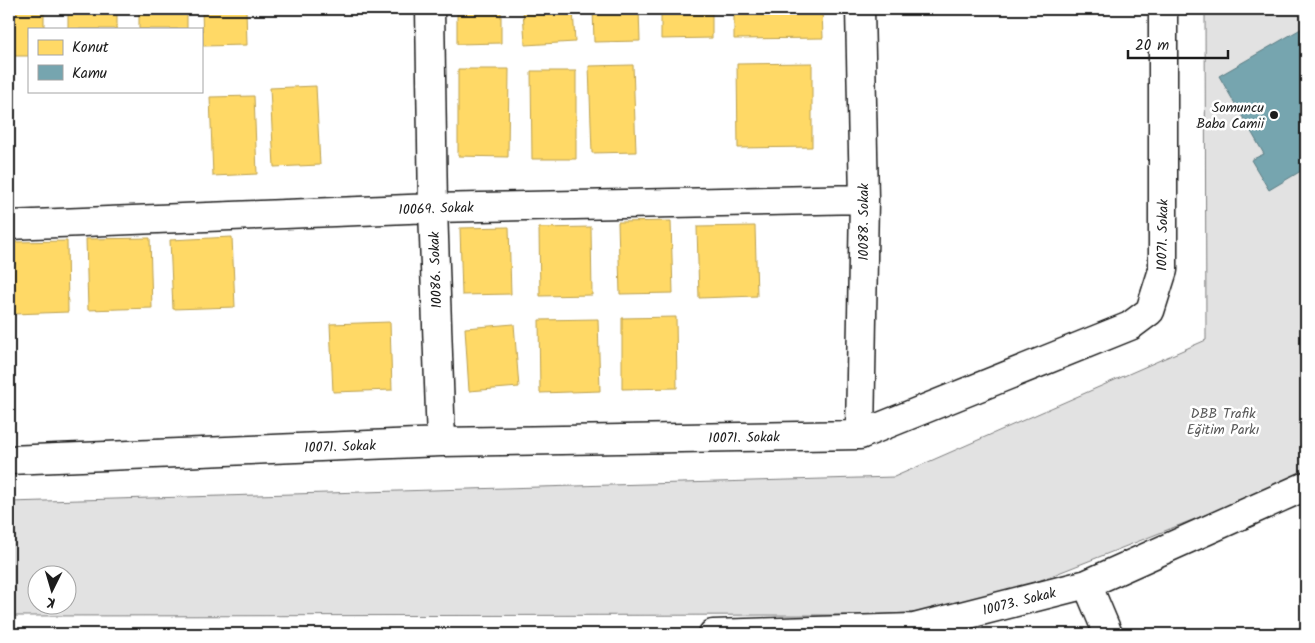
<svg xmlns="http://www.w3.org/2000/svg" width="1315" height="643" font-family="Kalam,sans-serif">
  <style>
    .green { fill: #e2e2e2; stroke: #7f7f7f; fill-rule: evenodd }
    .homes { fill: #ffd966; stroke: #bba050 }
    .public { fill: #76a5af; stroke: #5b7c83 }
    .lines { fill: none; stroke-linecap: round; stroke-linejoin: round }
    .minor-casing { stroke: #1c1c1c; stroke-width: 31 }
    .minor { stroke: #fff; stroke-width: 28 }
    .poi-dot { fill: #1c1c1c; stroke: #fff; stroke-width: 2 }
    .labels { text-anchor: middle; stroke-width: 5; stroke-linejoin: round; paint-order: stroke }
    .poi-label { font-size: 14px; fill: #1c1c1c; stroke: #fff; text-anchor: end }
    .street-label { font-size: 14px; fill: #1c1c1c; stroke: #fff }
    .park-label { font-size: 14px; fill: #575757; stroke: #fff }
  </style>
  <rect width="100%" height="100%" fill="#fff"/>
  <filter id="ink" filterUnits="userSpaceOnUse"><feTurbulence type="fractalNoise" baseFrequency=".02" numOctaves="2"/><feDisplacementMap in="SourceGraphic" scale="10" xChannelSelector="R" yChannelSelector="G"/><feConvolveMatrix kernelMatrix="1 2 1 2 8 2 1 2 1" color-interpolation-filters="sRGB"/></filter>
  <g filter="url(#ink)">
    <path class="green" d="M1205,9H1306V475L965,610L868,615L9,616V502L894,477L1206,340ZM38,576H68V606H38Z"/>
    <path class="homes" d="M9,9H44V29H29V56H9Z
      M68,9H117V29H68Z
      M139,9H187V29H139Z
      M202,9H246L247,45L203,46Z
      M457,9H501V43L457,44Z
      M523,9H573L575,42L525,45Z
      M593,9H639L640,41L594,42Z
      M661,9H712V38L661,39Z
      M734,9H822L823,38L734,39Z
      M812,63V147L738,148L737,64Z
      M633,65L636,152L592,153L589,66Z
      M458,69H509L508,157L458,156Z
      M531,71H576V159H532Z
      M316,86L320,165L274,167L270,88Z
      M254,96L257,174L213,176L210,97Z
      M671,221L673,293L620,294L618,222Z
      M755,226L757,296L699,298L697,227Z
      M509,227L511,294L462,295L460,228Z
      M591,227L592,295L540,296L539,228Z
      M232,237L235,307L173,309L170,240Z
      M150,238L152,308L88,310L86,239Z
      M67,241L68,312L14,314L13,242Z
      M676,317L677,388L622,389V318Z
      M598,319L600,391L540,393L539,320Z
      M390,322L392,390L333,392L330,324Z
      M514,324L519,387L469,391L465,328Z"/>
    <path class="public" d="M1306,26V168L1269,190L1251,160L1264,154L1219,76Z"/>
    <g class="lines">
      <g class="minor-casing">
        <path id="minor" d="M430,9L433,208L441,442
          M9,225L433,208L864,199
          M860,435L864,199L860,9
          M9,460L441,442L860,435L1130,326L1150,311L1163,270V9
          M1087,584L1108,634
          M713,634L914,628L1087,584L1306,486"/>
      </g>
      <use href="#minor" class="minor"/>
    </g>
  </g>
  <circle class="poi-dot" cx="1274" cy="115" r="5"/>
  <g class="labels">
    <g class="poi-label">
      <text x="1264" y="112">Somuncu<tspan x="1264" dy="16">Baba Camii</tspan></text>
    </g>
    <g class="street-label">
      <text transform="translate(436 208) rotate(-2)" y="5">10069. Sokak</text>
      <text transform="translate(863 222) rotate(-90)" y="5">10088. Sokak</text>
      <text transform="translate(1162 235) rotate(-89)" y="5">10071. Sokak</text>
      <text transform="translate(435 270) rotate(-92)" y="5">10086. Sokak</text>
      <text transform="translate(744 437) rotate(-1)" y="5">10071. Sokak</text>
      <text transform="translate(340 446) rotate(-2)" y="5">10071. Sokak</text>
      <text transform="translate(1019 601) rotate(-14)" y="5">10073. Sokak</text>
    </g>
    <g class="park-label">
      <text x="1223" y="418">DBB Trafik<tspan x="1223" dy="16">Eğitim Parkı</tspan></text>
    </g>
  </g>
  <rect width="1315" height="643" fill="none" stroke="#fff" stroke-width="30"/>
  <rect x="15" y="15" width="1285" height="613" fill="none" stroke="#1c1c1c" stroke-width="2" filter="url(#ink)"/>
  <rect x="28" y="28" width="175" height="65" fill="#ffffff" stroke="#a4a4a4"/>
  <rect x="38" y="40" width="25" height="15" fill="#ffd966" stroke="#a4a4a4"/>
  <text x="72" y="52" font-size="15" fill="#1c1c1c">Konut</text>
  <rect x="38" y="65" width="25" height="15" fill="#76a5af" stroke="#a4a4a4"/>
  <text x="72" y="78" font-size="15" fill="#1c1c1c">Kamu</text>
  <g transform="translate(52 590) rotate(185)"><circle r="24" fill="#ffffff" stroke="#a4a4a4"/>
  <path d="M0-4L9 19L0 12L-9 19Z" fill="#1c1c1c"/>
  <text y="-8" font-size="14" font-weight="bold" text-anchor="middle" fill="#1c1c1c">K</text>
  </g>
  <path d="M1128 50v8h100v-8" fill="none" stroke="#1c1c1c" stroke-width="2.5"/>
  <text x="1135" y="50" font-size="15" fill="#1c1c1c" stroke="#ffffff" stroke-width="4" paint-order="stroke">20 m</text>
</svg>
